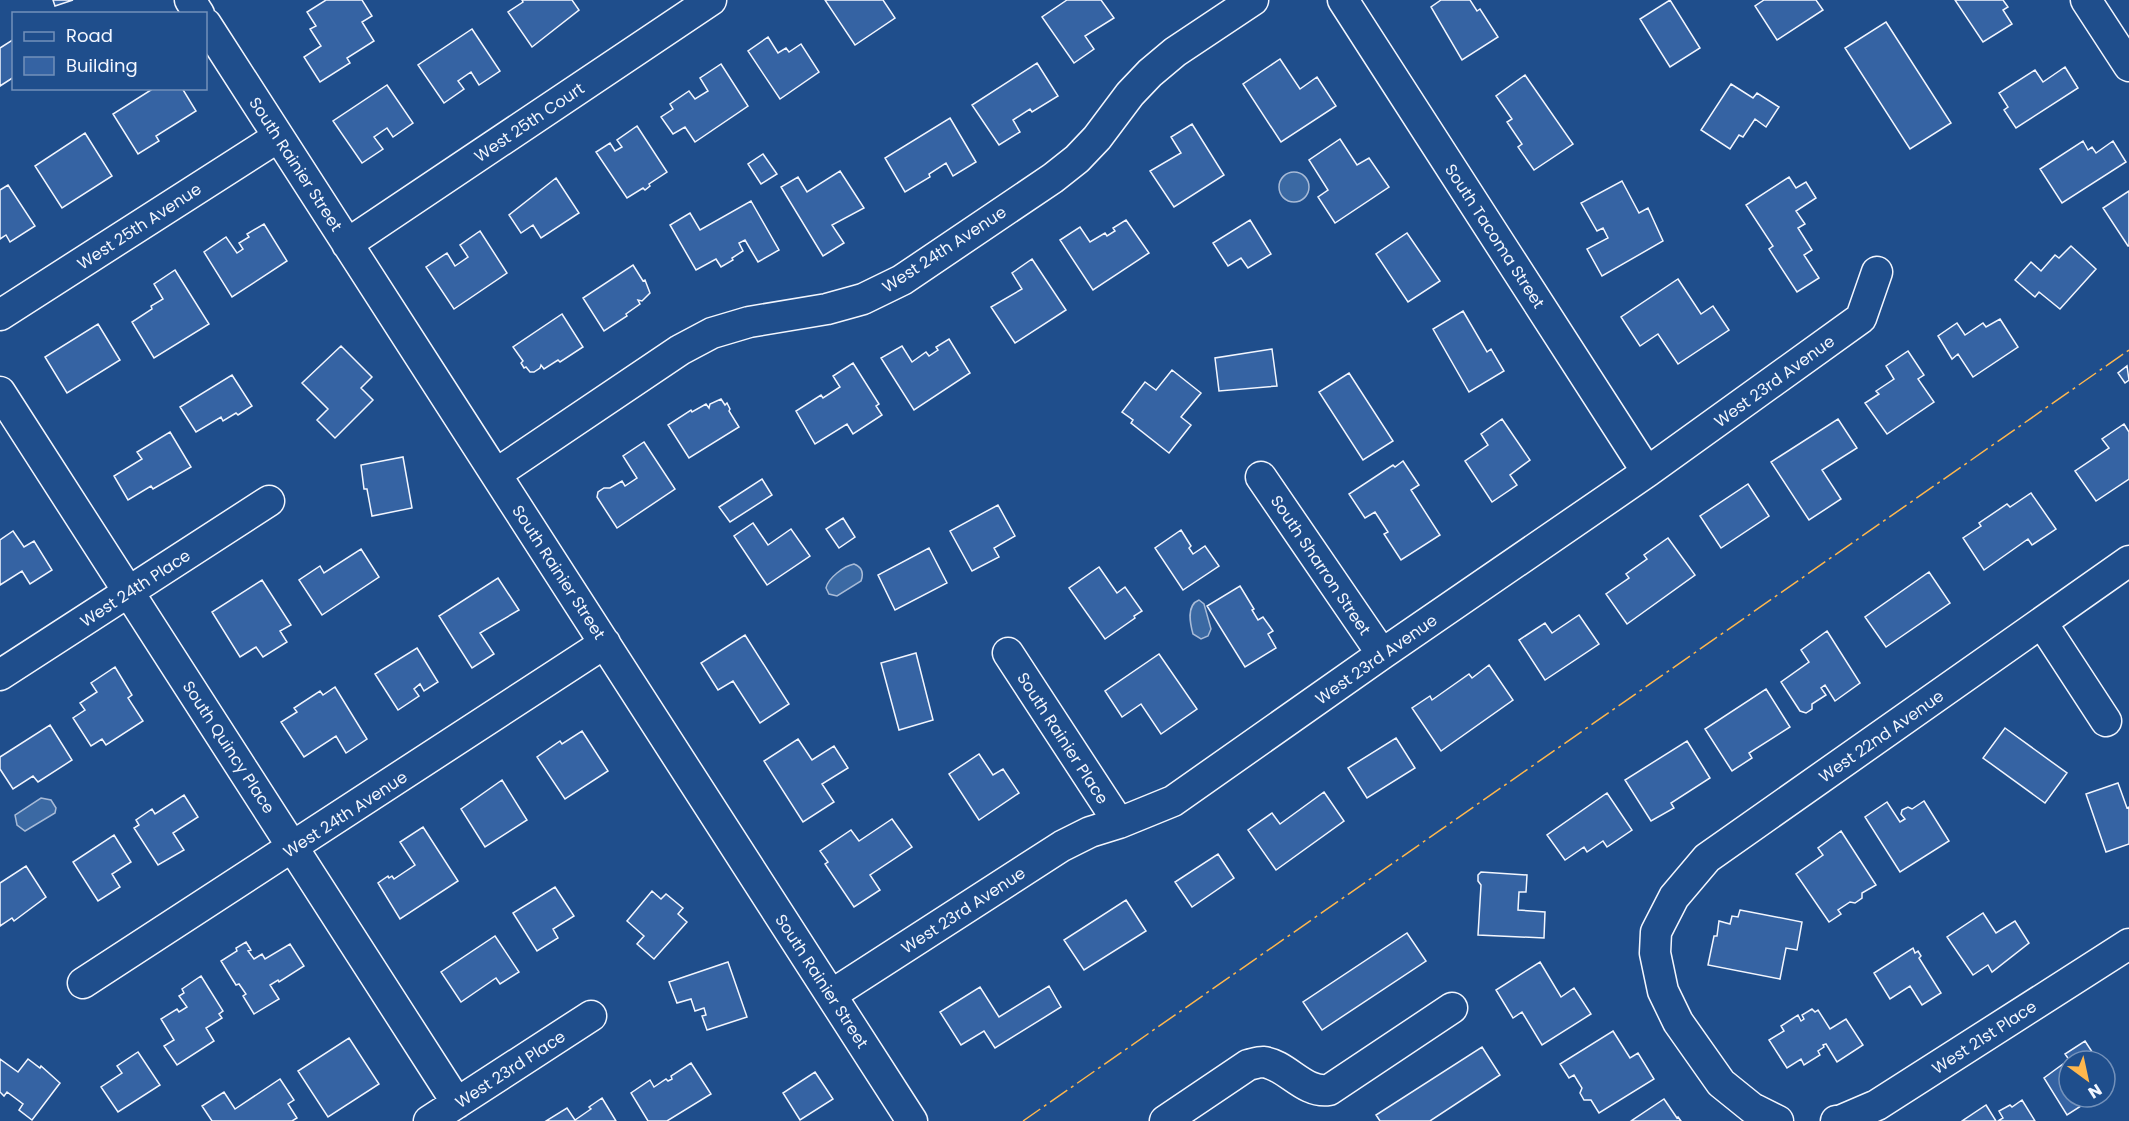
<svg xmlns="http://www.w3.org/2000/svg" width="2129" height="1121" font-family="Poppins,sans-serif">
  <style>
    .water { fill: #3b69a3; stroke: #a8bbd7; stroke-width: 1.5 }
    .building { fill: #3563a3; stroke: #f2f6ff; stroke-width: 1.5 }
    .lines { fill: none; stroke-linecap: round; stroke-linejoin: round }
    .minor-casing { stroke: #f2f6ff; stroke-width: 33 }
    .minor { stroke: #1f4e8c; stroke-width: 30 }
    .power { stroke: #ffb74d; stroke-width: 1.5; stroke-dasharray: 21 4.5 3 4.5; stroke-linecap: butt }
    .labels { text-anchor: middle; stroke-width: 4.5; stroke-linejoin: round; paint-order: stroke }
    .street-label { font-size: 16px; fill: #f2f6ff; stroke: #1f4e8c }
  </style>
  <rect width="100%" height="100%" fill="#1f4e8c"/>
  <path class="water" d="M1279 187a15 15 0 1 1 30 0a15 15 0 1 1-30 0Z
    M854,564C862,567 864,573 861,581L837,596L829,594L826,588C828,578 844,566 854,564Z
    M1199,600L1204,604L1211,629L1208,636L1201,639L1193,634C1190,623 1186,605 1199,600Z
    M41,798L51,800L56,808L55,813L25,831L17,825L15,815Z"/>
  <path class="building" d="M53,0H73L55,6Z
    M326,0H362L372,16L362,22L374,41L347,58L350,63L320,82L304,57L321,46L310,29L316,26L307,12Z
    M522,0H572L579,10L532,47L508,12L523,2Z
    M825,0H883L895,18L855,45Z
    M1067,0H1101L1114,18L1085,36L1094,49L1074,63L1042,17Z
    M1441,0H1470L1477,11L1480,9L1498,37L1462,60L1431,7Z
    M1670,0L1700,48L1670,67L1640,19Z
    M1764,0H1816L1823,10L1777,40L1755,6Z
    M1955,0H2003L2008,7L2003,10L2012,24L1983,42Z
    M1886,22L1951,123L1910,149L1845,48Z
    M472,29L500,71L479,85L471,72L458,81L464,89L444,103L418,65Z
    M768,37L778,53L786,48L789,52L801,44L819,72L780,99L748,51Z
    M14,39V77L0,86V48Z
    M1280,59L1300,89L1317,77L1336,106L1281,142L1243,84Z
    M1037,63L1058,96L1032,112L1030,109L1013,120L1020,132L999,145L972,105Z
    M721,64L748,106L695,142L685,127L673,134L661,117L673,109L670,104L689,91L695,99L708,91L700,78Z
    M2065,67L2078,88L2016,128L2004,110L2008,107L1999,93L2035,70L2043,82Z
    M1525,75L1573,144L1534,170L1518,147L1522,144L1507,122L1512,119L1496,96Z
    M1731,84L1753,98L1757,93L1779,107L1766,127L1755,119L1743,137L1739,135L1730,149L1701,130Z
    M387,85L413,123L393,137L387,128L374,137L383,149L362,163L333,121Z
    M154,88H182L196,111L156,136L159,141L138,154L113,114Z
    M950,118L976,162L953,176L946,163L929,174L930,177L905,192L885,158Z
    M1192,124L1224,175L1174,207L1150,171L1181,153L1171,137Z
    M637,126L667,172L649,184L650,186L645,190L643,188L627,198L596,152L610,143L615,151L622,147L617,140Z
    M85,133L112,176L62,208L35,166Z
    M1340,139L1357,165L1369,158L1389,187L1335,223L1318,197L1328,190L1309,160Z
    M2083,141L2088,150L2092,147L2096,153L2113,141L2126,162L2062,203L2040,169Z
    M763,154L777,174L761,184L748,164Z
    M840,171L864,208L832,225L844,243L823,256L781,187L798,177L807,192Z
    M1789,177L1796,188L1806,182L1816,198L1796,211L1805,224L1798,228L1812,250L1804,255L1819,278L1797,292L1769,249L1773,246L1746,205Z
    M556,178L579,213L541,238L533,225L521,233L509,215Z
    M1622,181L1639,213L1648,208L1663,241L1602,276L1587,249L1608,238L1603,228L1597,231L1581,203Z
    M8,185L35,226L10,242L6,235L0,239V190Z
    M2129,191V246H2128L2103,208Z
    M751,201L779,250L758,262L745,240L739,243L743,251L732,258L733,260L721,267L716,259L696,270L670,225L690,213L700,230Z
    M1126,220L1149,253L1093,290L1060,240L1080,227L1090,242L1105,233L1107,236L1115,231L1113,228Z
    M1250,220L1271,254L1248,268L1241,258L1228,266L1213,243Z
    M264,224L287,261L232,297L204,252L226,237L237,253L243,249L239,243L249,237L247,234Z
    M480,231L507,273L454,309L426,267L447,253L455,266L468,257L460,245Z
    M1407,233L1440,281L1408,302L1376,254Z
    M2071,246L2096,269L2060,309L2039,292L2035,297L2015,280L2031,262L2041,271L2055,255L2059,258Z
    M1032,259L1066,310L1015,343L991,307L1022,289L1012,273Z
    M633,265L643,281L645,280L650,293L642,301L638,300L640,304L626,314L627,316L604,331L583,298Z
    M175,270L209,324L154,358L132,322L152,309L151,306L163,299L154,284Z
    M1678,279L1701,314L1713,306L1729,330L1678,364L1658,334L1640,346L1621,317Z
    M1463,311L1487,352L1491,349L1504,371L1469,392L1433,329Z
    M562,314L583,347L560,362L558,360L544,369L541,365L540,368L534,372H530L526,367L524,368L521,363L523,361L513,347Z
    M2000,319L2018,347L1973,377L1958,354L1952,359L1938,336L1957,323L1965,335L1983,323L1986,327Z
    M98,324L120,360L67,393L45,357Z
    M949,339L970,373L914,410L881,358L902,346L912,362L926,352L929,356L938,350L936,347Z
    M341,346L372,377L361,388L373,400L335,438L317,420L328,409L302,383Z
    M1272,349L1277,386L1219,391L1215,358Z
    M1908,351L1924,375L1918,379L1934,402L1887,434L1865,403L1879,394L1876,391L1894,379L1886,366Z
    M853,363L879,404L876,406L882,415L853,434L847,424L815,444L796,411L821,395L823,398L840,387L833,376Z
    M2127,366L2129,380L2125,383L2118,373Z
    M1172,370L1201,393L1181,417L1191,425L1169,453L1131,423L1133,420L1122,412L1145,382L1156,390Z
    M1349,373L1393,441L1363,460L1319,392Z
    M232,375L252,406L238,415L236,413L223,421L221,417L196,432L180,407Z
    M721,399L725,405L727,403L730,409L729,411L739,427L689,458L668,425L691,410L692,412L706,404L709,408L710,404Z
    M1502,419L1530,460L1510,475L1517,485L1492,502L1465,461L1488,445L1481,434Z
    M1838,419L1857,448L1822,470L1841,499L1809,520L1771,462Z
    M2124,424L2129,432V479L2096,501L2075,471L2109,448L2102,439Z
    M170,432L191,467L153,489L151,486L128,500L114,476L142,459L137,452Z
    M644,442L675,489L617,528L597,497L598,492L604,488H610L622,481L625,486L637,478L623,456Z
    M403,457L412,508L372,516L367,489H364L361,465Z
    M1403,461L1419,485L1411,490L1440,535L1401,560L1384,534L1388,532L1375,512L1365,518L1349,494L1393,465L1395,467Z
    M762,479L772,495L730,522L719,507Z
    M1748,484L1769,516L1721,548L1700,516Z
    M2031,493L2056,529L2032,545L2028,539L1984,570L1963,538L1981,526L1979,523L2007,504L2010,507Z
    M998,505L1015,536L994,548L999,557L972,571L950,531Z
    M843,518L855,537L839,548L826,529Z
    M753,523L768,545L791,529L810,556L767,585L734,536Z
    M1181,530L1191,546L1189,548L1193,554L1205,546L1219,566L1183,590L1155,548Z
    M13,531L24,547L34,541L52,570L30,584L22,571L0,585V540Z
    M1668,538L1695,575L1627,624L1606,594L1629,578L1626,574L1647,559L1644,555Z
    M929,548L947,583L895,610L878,575Z
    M361,549L379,577L322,615L299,580L320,566L324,573Z
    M1099,567L1117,593L1125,587L1142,611L1134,616L1135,618L1105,639L1069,588Z
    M1929,572L1950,603L1886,647L1865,617Z
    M498,578L519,610L480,633L494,654L472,668L439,616Z
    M262,580L291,625L280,631L287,642L263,657L256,647L240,657L212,612Z
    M1240,586L1254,609L1252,610L1258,620L1263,617L1273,631L1268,634L1276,648L1245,667L1207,606Z
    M1579,615L1599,644L1545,680L1519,640L1545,623L1552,633Z
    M1827,631L1860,683L1835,701L1825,685L1821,688L1826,695L1812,704V709L1806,713L1800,711L1781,682L1809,662L1801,650Z
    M745,635L789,704L760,723L733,681L718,690L701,663Z
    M417,648L438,682L424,691L420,684L414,689L419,696L398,710L375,674Z
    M916,653L933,720L899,730L881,663Z
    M1159,654L1197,709L1161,734L1141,704L1122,717L1105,691Z
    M1489,665L1513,700L1441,751L1412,708L1430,696L1432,700L1469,674L1472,678Z
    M115,667L132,695L128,698L143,721L106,745L102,739L91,746L73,718L85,710L80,703L97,692L91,683Z
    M335,687L367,739L346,753L336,736L304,757L281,722L297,712L294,708L320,691L323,695Z
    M1766,689L1790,727L1749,753L1752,758L1732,771L1705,729Z
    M50,725L72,760L38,782L33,776L13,789L0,769V757Z
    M2005,728L2067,773L2045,803L1983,758Z
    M582,731L608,771L565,799L537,757L560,741L562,744Z
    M1396,738L1415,768L1367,798L1348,768Z
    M798,739L812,760L834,746L848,768L822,784L834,802L803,822L764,761Z
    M1687,741L1710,778L1671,803L1674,808L1651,821L1625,780Z
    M979,754L993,775L1003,769L1019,793L979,820L949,774Z
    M502,780L527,820L485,847L461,809Z
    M2118,783L2127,808L2129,807V844L2106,852L2086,794Z
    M1324,792L1344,821L1276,870L1248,830L1272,813L1280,824Z
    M1607,793L1632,830L1607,847L1603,841L1587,852L1584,847L1565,860L1547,835Z
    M184,795L198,817L173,833L184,850L158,865L134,828L139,825L136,820L152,809L155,814Z
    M1924,801L1949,841L1900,872L1865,817L1887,802L1900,822L1905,819L1901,814L1902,810L1908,807L1912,809Z
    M892,819L912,847L870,875L880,890L854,907L825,864L828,862L820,851L851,830L859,841Z
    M423,827L458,881L400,919L378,883L388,876L389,878L392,876L394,879L415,865L400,842Z
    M1841,831L1876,885L1862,893V898L1855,903L1850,902L1838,910L1841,914L1829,922L1796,874L1823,855L1818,848Z
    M114,835L131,862L112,874L120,887L98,901L73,862Z
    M1218,854L1234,878L1192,907L1175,882Z
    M26,866L46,897L14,921L12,918L0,926V883Z
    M1481,872L1527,875L1526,892H1519L1518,910L1545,912L1544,938L1478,935L1481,885L1478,881V875Z
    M555,887L574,916L553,929L558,938L537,951L513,913Z
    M652,891L661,899L666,894L683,908L678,914L687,922L654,959L637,944L644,936L627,921Z
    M1126,900L1146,931L1084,970L1064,940Z
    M1740,910L1802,922L1797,950L1786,948L1780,979L1708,965L1714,936H1717L1719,921L1730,924L1732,916L1738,917Z
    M1983,913L1996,933L2015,921L2029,943L1992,972L1988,965L1973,975L1947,937Z
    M1407,933L1426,961L1322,1030L1303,1002Z
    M495,936L519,972L500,984L496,978L461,1002L441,972Z
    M246,942L251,950L248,951L254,959L262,954L265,959L290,944L304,966L279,982L278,980L270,985L279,999L254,1014L243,996L246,994L239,984L236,985L221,961L237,951L236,948Z
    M1913,948L1915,953L1918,951L1921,956L1919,958L1941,993L1922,1005L1910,986L1890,999L1874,973Z
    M728,962L747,1017L707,1030L702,1016L706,1015L704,1008L695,1011L691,999L677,1003L669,982Z
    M1540,962L1561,997L1574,988L1591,1014L1542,1045L1522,1012L1513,1018L1496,990Z
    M201,976L223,1011L219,1014L222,1018L206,1028L214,1041L177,1065L164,1046L174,1040L161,1019L177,1009L179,1012L187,1007L179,996L184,993L182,989Z
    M1049,986L1061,1007L995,1048L984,1031L961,1045L940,1012L980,987L999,1017Z
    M1812,1009L1815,1012L1818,1010L1830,1029L1846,1019L1863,1045L1837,1062L1826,1044L1823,1045L1824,1047L1818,1051L1820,1055L1804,1065L1801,1059L1787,1068L1769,1040L1784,1031L1781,1026L1798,1015L1801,1021L1804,1019L1802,1015Z
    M1613,1031L1630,1058L1638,1053L1654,1079L1599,1113L1591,1100H1584L1580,1093L1582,1088L1574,1075L1569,1078L1560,1064Z
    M349,1038L379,1084L328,1117L298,1071Z
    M2085,1041L2098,1061H2070L2065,1054Z
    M1482,1047L1500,1075L1430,1121H1380L1376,1115Z
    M138,1052L160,1085L118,1112L101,1087L122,1073L117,1066Z
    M0,1059L18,1072L28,1059L40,1068L41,1066L60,1083L32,1120L19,1110L23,1104L7,1092L4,1096L0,1092Z
    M691,1063L711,1094L667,1121H648L631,1093L650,1080L654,1087L666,1079L668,1081L672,1079L671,1076Z
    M2063,1064L2069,1073V1097H2095L2067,1115L2044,1078Z
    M815,1072L833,1099L800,1120L783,1093Z
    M2105,1072L2113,1085L2105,1090Z
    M280,1079L294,1100L288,1104L297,1118L292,1121H212L202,1106L224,1092L235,1109Z
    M602,1098L616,1121H546L567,1108L575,1120L591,1109L589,1107Z
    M1664,1099L1677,1118L1678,1117L1681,1121H1631Z
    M2022,1100L2035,1121H1998L2003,1118L1999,1111L2010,1105L2012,1107Z
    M1986,1105L1996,1121H1962Z"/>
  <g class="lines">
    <g class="minor-casing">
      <path id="minor" d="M190,0L199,14
        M1343,0L1647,472
        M2086,0L2129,66
        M206,24L912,1121
        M347,244L711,0
        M0,315L278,137
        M0,392L457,1103
        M496,474L680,350L712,333L749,322L827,309L863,299L902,280L1053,178L1077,159L1097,138L1130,94L1150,73L1175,52L1253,0
        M1261,477L1382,654
        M2042,623L2106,721
        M1008,653L1119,823
        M0,675L269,501
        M83,983L605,643
        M831,995L1062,846L1090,832L1119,823L1173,801L1382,654L1647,472L1861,318L1877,272
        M429,1121L591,1016
        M1165,1121L1248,1065C1253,1064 1258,1062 1263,1062C1286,1064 1304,1094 1329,1090L1452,1008
        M1778,1121L1752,1108L1721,1083L1678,1022L1663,991L1655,953L1656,932L1674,897L1707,858L2129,561
        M1836,1121L1842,1120L1877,1105L2129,944"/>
    </g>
    <use href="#minor" class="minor"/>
    <path class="power" d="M1023,1121L2129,350"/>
  </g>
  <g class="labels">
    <g class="street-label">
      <text transform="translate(529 122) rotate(-34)" y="6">West 25th Court</text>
      <text transform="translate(296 164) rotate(57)" y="6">South Rainier Street</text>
      <text transform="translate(139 226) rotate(-33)" y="6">West 25th Avenue</text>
      <text transform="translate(1495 236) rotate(57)" y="6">South Tacoma Street</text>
      <text transform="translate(944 249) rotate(-33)" y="6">West 24th Avenue</text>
      <text transform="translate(1774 381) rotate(-36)" y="6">West 23rd Avenue</text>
      <text transform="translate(1321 565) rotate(56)" y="6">South Sharron Street</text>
      <text transform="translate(559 572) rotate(57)" y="6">South Rainier Street</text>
      <text transform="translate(135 588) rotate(-33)" y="6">West 24th Place</text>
      <text transform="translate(1376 659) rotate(-35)" y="6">West 23rd Avenue</text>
      <text transform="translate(1881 736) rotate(-35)" y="6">West 22nd Avenue</text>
      <text transform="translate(1063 738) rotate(57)" y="6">South Rainier Place</text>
      <text transform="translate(229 747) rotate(57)" y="6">South Quincy Place</text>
      <text transform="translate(345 814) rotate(-33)" y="6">West 24th Avenue</text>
      <text transform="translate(963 910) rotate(-33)" y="6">West 23rd Avenue</text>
      <text transform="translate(822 981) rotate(57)" y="6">South Rainier Street</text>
      <text transform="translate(1984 1037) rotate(-33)" y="6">West 21st Place</text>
      <text transform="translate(510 1069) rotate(-33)" y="6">West 23rd Place</text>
    </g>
  </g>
  <rect x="12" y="12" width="195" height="78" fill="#1f4e8c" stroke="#7391ba" stroke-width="1.5"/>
  <rect x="24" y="32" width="30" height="9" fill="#1f4e8c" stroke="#7391ba" stroke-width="1.5"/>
  <text x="66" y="42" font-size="18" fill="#f2f6ff">Road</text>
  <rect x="24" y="57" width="30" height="18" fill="#3563a3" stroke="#7391ba" stroke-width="1.5"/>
  <text x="66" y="72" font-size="18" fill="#f2f6ff">Building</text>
  <g transform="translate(2087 1079) rotate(147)"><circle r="28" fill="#1f4e8c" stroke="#7391ba" stroke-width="1.5"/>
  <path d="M0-4.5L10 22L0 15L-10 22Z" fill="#ffb74d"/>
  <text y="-9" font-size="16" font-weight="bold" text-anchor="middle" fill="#f2f6ff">N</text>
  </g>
</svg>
